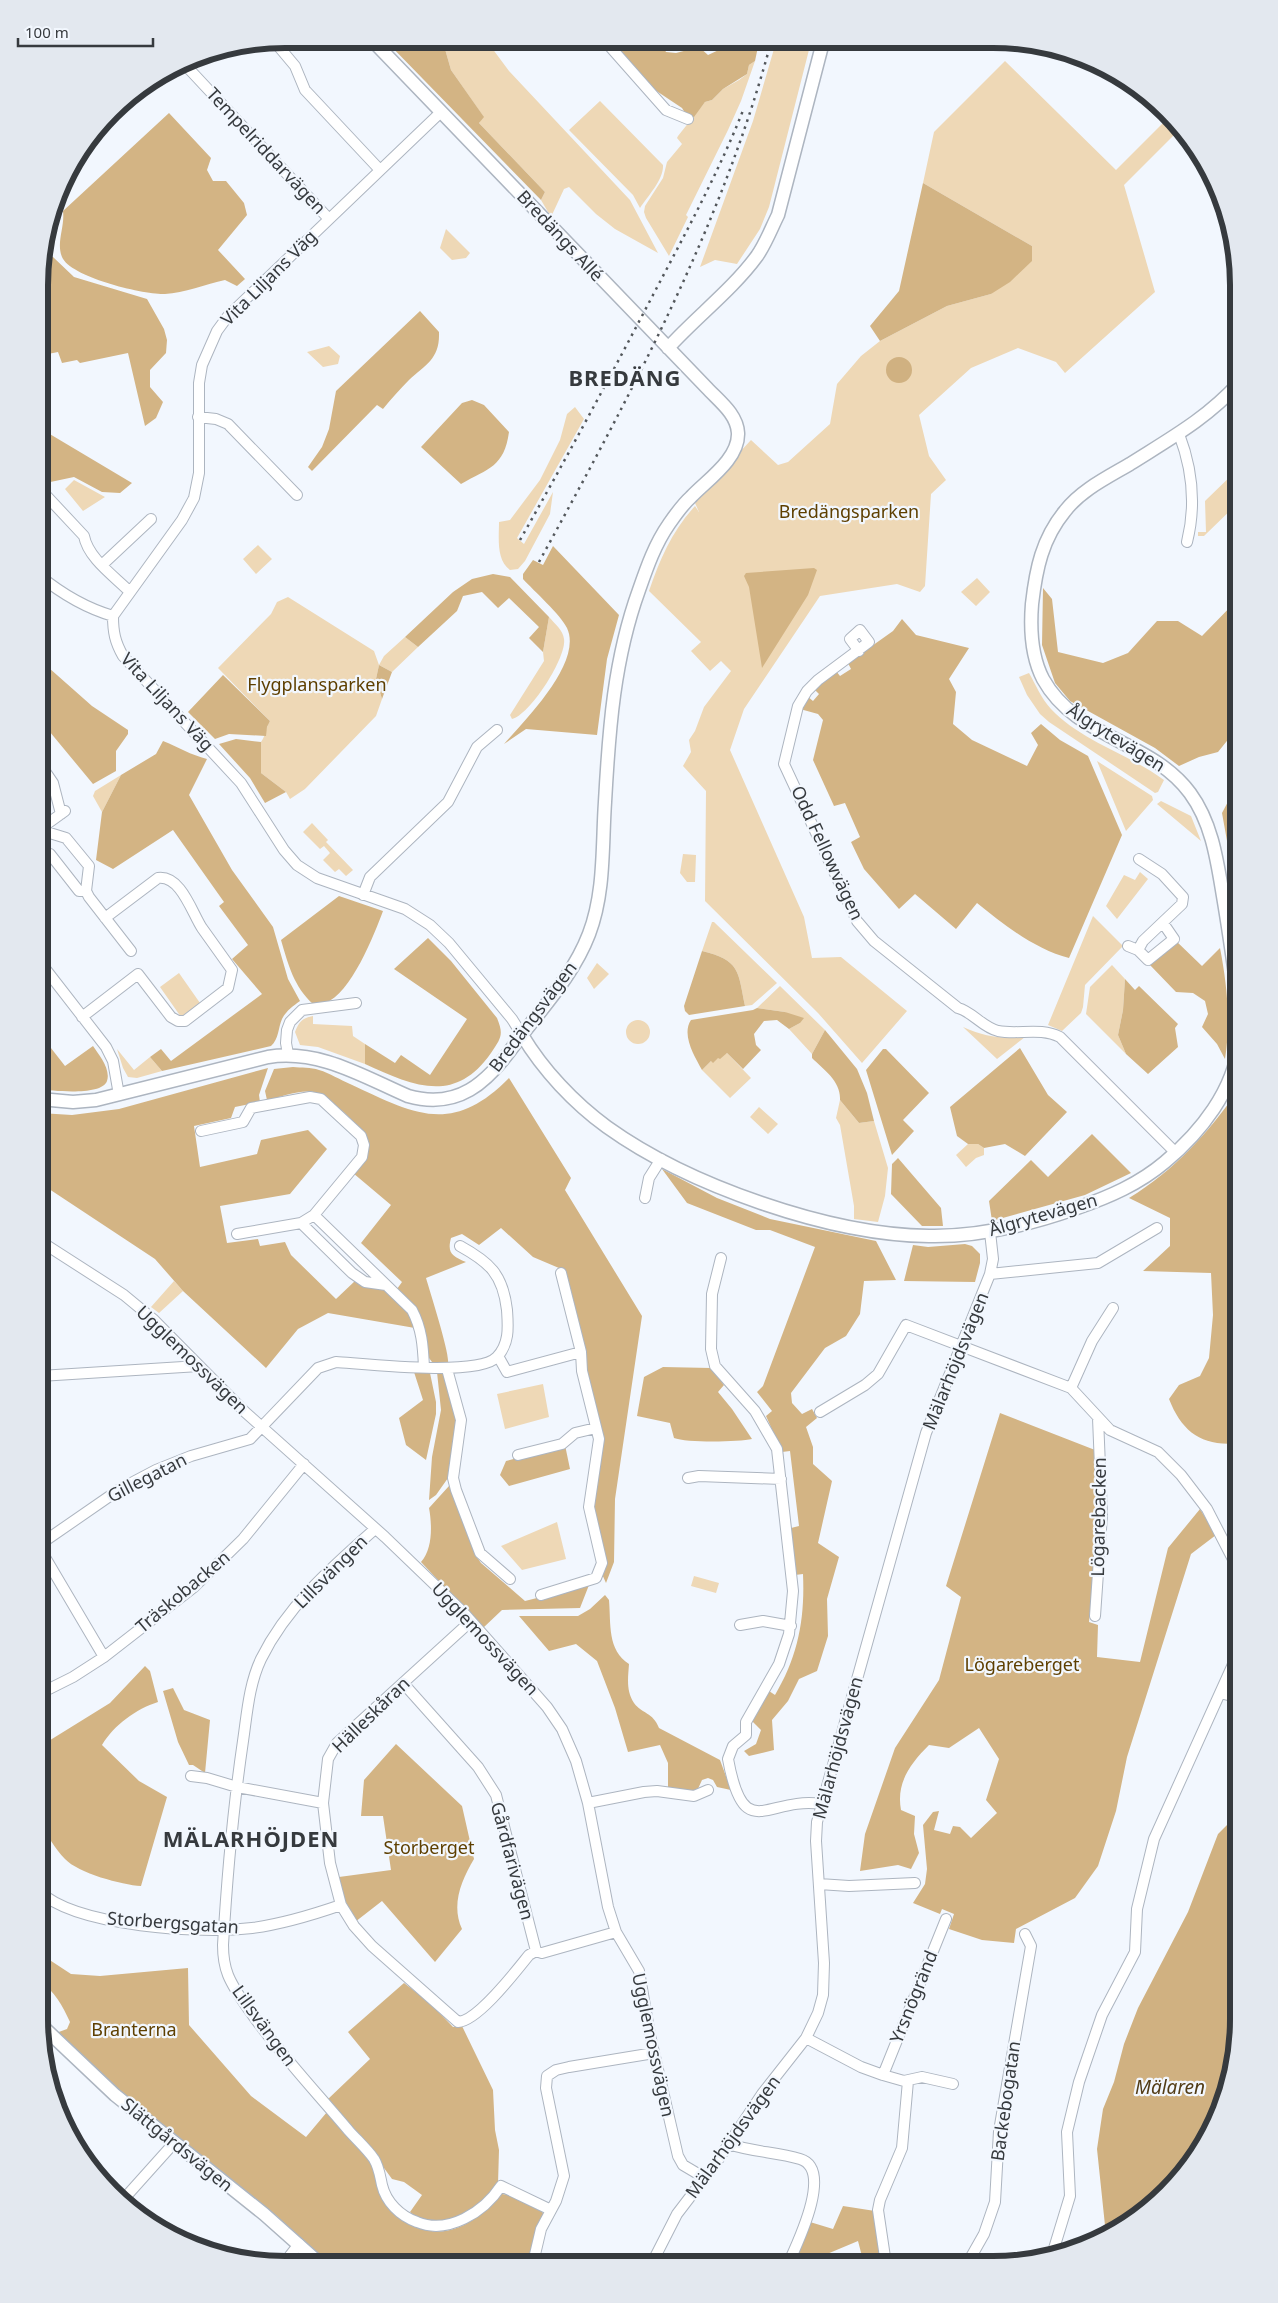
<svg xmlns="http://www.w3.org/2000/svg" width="1278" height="2303" font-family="'Noto Sans',sans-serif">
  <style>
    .green { fill: #eed8b6 }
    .forest { fill: #d3b484 }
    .water { fill: #d0b181 }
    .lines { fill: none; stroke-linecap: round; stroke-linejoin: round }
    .minor-casing { stroke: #adb5c0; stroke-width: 12 }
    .tertiary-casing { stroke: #adb5c0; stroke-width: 15 }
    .minor { stroke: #fff; stroke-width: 10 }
    .tertiary { stroke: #fff; stroke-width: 12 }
    .rail { stroke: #53575b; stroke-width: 2.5; stroke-dasharray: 2.5 5; stroke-linecap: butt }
    .labels { text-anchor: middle; stroke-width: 4.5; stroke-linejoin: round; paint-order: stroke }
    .street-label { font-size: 18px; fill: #363a3e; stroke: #f2f7fe }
    .park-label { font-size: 18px; fill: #5e3f00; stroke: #f2f7fe }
    .water-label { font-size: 19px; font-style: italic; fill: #523c16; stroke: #f2f7fe }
    .district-label { font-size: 22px; font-weight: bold; letter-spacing: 1px; fill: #363a3e; stroke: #f2f7fe }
    .rim { fill: none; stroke: #363a3e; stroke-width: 6 }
  </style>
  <rect width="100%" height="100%" fill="#f2f7fe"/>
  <path class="green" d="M445,40H486L509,71L630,200L658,253L615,229L596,214L569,187L564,189L551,217L541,200L545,192L479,123L483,116L451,70L443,42Z
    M776,42H811L769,207L760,229L737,264L715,260L700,267L753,121Z
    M755,61L741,101L728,130L686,215L688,217L669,256L646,218L644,212L645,206L663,178L667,162L682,144L677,138L678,136L705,102L712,100L723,89L739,80L747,74L749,65Z
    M1005,61L1116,170L1170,116L1181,128L1124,185L1155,292L1065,373L1056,362L1018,348L971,368L919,415L929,456L946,480L931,494L925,586L920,592L897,584L820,596L744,709L730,750L804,917L812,958L841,957L907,1011L862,1063L818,1013L705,901L706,791L683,766L691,752L689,740L695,731L704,707L731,671L721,661L710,671L691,651L701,642L649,591C660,559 672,531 695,506L699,512L695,503L701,494L751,440L778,465L788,462L830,424L837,384L861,356L880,341L947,306L991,294L1032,246L923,183L934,132Z
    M600,101L663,165C664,179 648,196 640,208L633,195L569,130Z
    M446,229L470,253L466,258L452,260L440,248Z
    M329,346L340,356L338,364L323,367L307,352Z
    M575,407L584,419L517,538L524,544L553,492L550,514L525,561L518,569L510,570C496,560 499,538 499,522L510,520L540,480L560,440L567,414Z
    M1239,468V502L1204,536H1198V532H1206L1205,501Z
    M74,480L105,497L83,511L65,489Z
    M258,545L272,559L256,574L243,559Z
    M977,578L990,592L976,606L961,592Z
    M288,597L374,651L379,665L384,656L405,637L418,647L392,672L379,665L376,679L382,699L376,716L305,789L290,799L286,792L261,773V742C266,735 265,729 270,721L218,668L271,614L277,602Z
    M549,617C555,624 563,630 564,639C567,657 530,715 512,719L510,715L544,661L543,652Z
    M1029,673C1036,685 1041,698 1051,709C1081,741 1129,754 1164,780L1158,792L1155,793L1049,722L1040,714L1027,695L1019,677Z
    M1097,761L1152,796L1153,800L1126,831Z
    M121,775L102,812L93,796L95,791Z
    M1161,801L1191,816L1201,841L1157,804Z
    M312,823L328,840L326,842L353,870L346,876L339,869L335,872L323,860L330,853L324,846L320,849L303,832Z
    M683,854L696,855L695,882H687L680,873Z
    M1140,872L1148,879L1117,919L1106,906L1124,875L1135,880Z
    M1093,916L1123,946L1085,985L1083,1007L1081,1013L1062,1031L1048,1025Z
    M712,922H714L777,983L752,1005L745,1006C738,971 740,960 702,951Z
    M597,963L609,974L594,989L587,978Z
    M1112,965L1125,979L1123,1010L1118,1035L1126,1054L1086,1014L1090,987Z
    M179,973L200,1003L181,1017L160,987Z
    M780,986L825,1030L812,1054L789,1029L800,1023L785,1012L757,1008Z
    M313,1016V1024L352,1026L353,1036L365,1044V1064L318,1047L300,1045L295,1032C299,1022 302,1018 313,1016Z
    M626 1032a12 12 0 1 1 24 0a12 12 0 1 1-24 0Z
    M963,1027C986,1037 1000,1039 1025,1037L997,1059Z
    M117,1049L134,1070L150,1057L162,1071L137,1078L128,1077L123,1068Z
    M727,1053L751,1078L730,1098L702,1070L711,1061Z
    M840,1100L859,1123L874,1121L888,1168L885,1196L878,1222L854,1219V1206L840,1125L836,1118Z
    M759,1107L778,1124L768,1134L750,1117Z
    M968,1144H978L984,1148V1155L976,1158L966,1167L956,1155Z
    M174,1281L183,1291L159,1313L151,1307Z
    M543,1384L549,1417L505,1429L497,1394Z
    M557,1522L566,1559L522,1570L501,1546Z
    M694,1576L719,1583L716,1593L691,1586Z"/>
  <path class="forest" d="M384,39L445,40L443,42L451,70L484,117L479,123L545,192L541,200Z
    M611,41H660L666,52L676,53L699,47L708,55L736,42H759L755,61L749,65L747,74L723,89L712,100L705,102L694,117L687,116L682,108L655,90Z
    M169,113L211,158L207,170L213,181H226L244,203L247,215L218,250L245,279L237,286L225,280C206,284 184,293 165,294C144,295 70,277 62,257C56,242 65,227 63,211Z
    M923,183L1032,246V261L1010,282L991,294L947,306L880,341L870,326L899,291Z
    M41,257H53L74,277L147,299L164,329L167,340L166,353L150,370V387L163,402L156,418L145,426L128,353L80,363L77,360L62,363L58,352L48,354L41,334Z
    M420,311L439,332C440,359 426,364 409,380C400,389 391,399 383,409L377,405L312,471L308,467L322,447L329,429L336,391Z
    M472,400L484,405L509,432C504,467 489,468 461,484L421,447L462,403Z
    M41,427L43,430L132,483L120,493L102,492L74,477L41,484Z
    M553,546L619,615L607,659L597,735L526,729L504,744C526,719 583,662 567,628C561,615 534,591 523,579V574L533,560L543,565Z
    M814,568L817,570L808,595L762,668L749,587L744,576L746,573Z
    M493,574L510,577L549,617L543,652L529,638L539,627L509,598L498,608L482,592L463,596L457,611L418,647L405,637L453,592L472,579Z
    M1043,588L1052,599L1058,652L1103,663L1128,653L1157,621H1178L1202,636L1239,598V726L1218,752L1199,757L1179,766L1155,748L1070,701L1055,683L1042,645Z
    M902,619L916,635L969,648L949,679L956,692L953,724L972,740L1027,766L1038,745L1031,733L1041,724L1060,740L1088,756L1122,835L1069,958C1036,950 1004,925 977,903L956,929L915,894L899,909L864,869L851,842L860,837L845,803L834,806L813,760L823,720L818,714L800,709L807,696L813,701L819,694L814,689L836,671L840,676L851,669L848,663L893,631Z
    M40,660L92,706L128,730V734L116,751V771L93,784L40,720Z
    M379,665L392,672L382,699L376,679Z
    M223,675L270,721L267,727L266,736L229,734L215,739L188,712Z
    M236,739L261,742V773L286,792L265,803L250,778L219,744Z
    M163,741C178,747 191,755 207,759L189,795L232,870L273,927L288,979L300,1001C293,1006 286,1011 282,1019C278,1028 279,1039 271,1046L162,1071L150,1057L161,1049L171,1061L262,994L232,959L248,945L219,906L224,902L173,830L113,869L96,860L102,812L121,775L156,754Z
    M1239,781V908L1222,813Z
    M339,896L383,911C374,935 351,994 325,1003C322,1004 316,1004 313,1004C294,987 288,964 281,940Z
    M428,938L451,961L497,1018C504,1035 501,1038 491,1053C454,1106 412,1085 365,1064V1044L395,1063L401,1055L430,1075L467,1019L394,969Z
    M1174,939L1202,966L1220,948C1227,984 1231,1022 1225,1059L1217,1044L1202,1027L1208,1014L1205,1001L1193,993L1176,992L1149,964Z
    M702,951C740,960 738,971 745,1006L689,1015L685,1011L684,1006Z
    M1125,979L1135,990L1139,986L1178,1024L1175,1028L1178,1047L1148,1074L1126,1054L1118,1035L1123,1010Z
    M757,1008L785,1012L804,1018L800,1023L789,1029L777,1020L764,1021L754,1034L756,1045L761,1050L743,1069L727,1053L720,1059L718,1058L713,1063L711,1061L702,1070C695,1057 681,1035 691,1020L753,1010Z
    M825,1030L857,1069L867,1093L874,1121L859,1123L840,1100C841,1081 824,1070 812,1058V1054Z
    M40,1034L65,1066L93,1046C99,1055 111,1069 107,1081C102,1096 53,1091 40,1089Z
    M1020,1048L1048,1095L1067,1112L1025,1156L1005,1144L984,1148L978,1144H968L957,1136L950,1107Z
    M883,1049H886L929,1093L903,1120L914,1131L892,1155L866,1070Z
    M293,1067C301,1068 311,1067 319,1070C330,1073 340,1080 350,1084C414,1114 452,1136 509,1078L571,1178L565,1190L642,1316L615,1499L614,1562L606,1583L602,1574L593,1506L602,1445L586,1373V1350L566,1271L533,1257L501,1228L479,1245L462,1234L451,1238C447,1253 452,1256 466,1262L426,1278C430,1292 450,1354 448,1363L432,1362L429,1358C423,1321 425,1316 397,1289L402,1282L361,1243L391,1205L353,1173C360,1165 370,1155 369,1143C369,1133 328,1096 317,1093C303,1088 282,1097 267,1100L265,1091L274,1069Z
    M268,1068L259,1095L260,1102L235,1107L231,1118L194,1126L200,1167L257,1154L261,1140L308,1130L327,1149L290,1194L220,1206L227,1243L258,1239L260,1246L285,1242L291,1255L336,1299L356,1280L383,1288L412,1317L415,1328L328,1313L298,1329L266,1368L183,1291L155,1259L40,1183V1113L72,1115L119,1109Z
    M1239,1089V1443C1202,1447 1182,1432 1169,1399L1179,1385L1200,1376L1209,1358L1213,1315L1211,1273L1143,1271L1170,1246V1218L1129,1198C1175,1170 1208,1133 1239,1089Z
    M1092,1134L1131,1173L1085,1195L992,1221L989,1201L1031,1160L1048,1177Z
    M898,1158L941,1208L943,1226H922L891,1194L892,1164Z
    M662,1169L717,1198L770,1219L876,1241L896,1280L864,1281L860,1314L846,1336L825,1348L791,1393L792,1403L802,1414L812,1409L817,1418L806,1427L813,1447V1464L832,1481L818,1543L839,1557L827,1599L828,1636L817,1671L799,1679L788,1701L772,1720L774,1750L749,1756L744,1751L756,1744L761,1730L752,1721L769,1691L775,1695C798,1656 805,1619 803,1574L795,1575L791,1528L799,1526L790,1451L782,1452L766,1416L772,1411L757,1392L763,1386L815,1247L770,1230H756L687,1203Z
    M965,1244L972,1246L980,1254V1263L975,1282L904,1281L913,1245L928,1247Z
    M663,1367L711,1368L724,1385L718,1392L732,1409L752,1439C739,1442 686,1443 674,1438L670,1423L637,1416L644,1377Z
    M414,1372L430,1373L436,1402V1414L426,1460L406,1445L399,1418L423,1400Z
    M437,1372L444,1373L455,1413V1431L448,1478L436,1495L429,1500L432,1457L441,1410Z
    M1000,1413L1095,1450L1099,1512L1089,1622L1098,1625L1097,1657L1140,1662L1168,1548L1200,1509L1216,1535L1191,1554L1127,1757L1116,1811L1098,1866L1075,1898L1016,1929L1014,1943L982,1940L949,1929L954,1914L942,1909L940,1914L913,1903L925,1884L927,1869L923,1825L933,1812L939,1811L934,1830L950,1834L953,1826L960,1827L971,1838L997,1813L986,1800L999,1759L979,1728L949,1748L929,1745C910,1764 896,1783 901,1810L915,1816L914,1834L919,1853L911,1869L898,1865L860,1871L865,1834L895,1748L939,1680L961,1597L946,1586Z
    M565,1445L570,1469L509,1486L500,1475L506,1461Z
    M449,1486L476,1556L481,1563L525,1601L589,1585L580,1608L502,1610L483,1628L421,1562C433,1549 432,1524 429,1508Z
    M605,1595L609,1600C611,1624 607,1650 629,1664C628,1678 626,1691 634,1703C642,1714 653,1712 659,1728L720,1760L731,1790L717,1787L713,1780L708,1778L702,1780L697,1791L668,1788V1763L660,1745L628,1752L615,1708L597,1661L576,1644L549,1651L519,1616H578L590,1609Z
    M145,1666L150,1671L158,1702C136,1709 114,1725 102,1745L139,1781L167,1797L141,1886C122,1885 78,1873 65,1859C55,1849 46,1833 39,1821V1747L110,1703Z
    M173,1688L184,1710L210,1720L205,1773L193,1765H189L178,1742L163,1691Z
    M396,1744L462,1806L474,1859C461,1881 451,1905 462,1929L435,1962L382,1901L355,1922L345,1900L339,1877L391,1870L383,1816H361L364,1780Z
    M39,1953L71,1974L100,1976L188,1968L189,2025L251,2096L306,2137L327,2112C341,2128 357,2144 370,2161C376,2170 375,2184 380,2193C384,2200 391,2205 396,2210C432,2250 472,2228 502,2194L509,2195L542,2211L544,2216L529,2263L324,2262L278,2217L140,2109L56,2033L67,2029L70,2022C62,2005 55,1991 39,1981Z
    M404,1983L429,2002L453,2027L462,2026L493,2090L495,2130L499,2150L498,2184L482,2204L467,2213L446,2220H420L410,2212L422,2195L404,2182L392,2179L376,2157L327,2100L370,2059L348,2032Z
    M843,2206L875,2211L883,2264H864L858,2241L827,2254L829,2264H794L810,2222L833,2229Z"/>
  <path class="water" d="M886 370a13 13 0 1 1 26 0a13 13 0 1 1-26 0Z
    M1239,1807V2035L1221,2113L1188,2168L1130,2223L1106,2235L1097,2149L1103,2109L1114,2082L1124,2044L1138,2008L1188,1912L1218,1834L1230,1822Z"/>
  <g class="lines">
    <g class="minor-casing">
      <path id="minor" d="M274,41L295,66L305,90L380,170
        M605,41L666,110L688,119
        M185,61L190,70L329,219
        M441,112L228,316L217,331L202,365L199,383V473L194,498L182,520L113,616C113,632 115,642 123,656L241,783L284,850L297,865L317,878L405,909L430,925L449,943L512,1019L522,1035
        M198,417L216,419L228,424L297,495
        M1179,434C1192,468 1196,506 1187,542
        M41,490L84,536C88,558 114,576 129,591
        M103,564L151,519
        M40,576C62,594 86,608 113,616
        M859,651L850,639L860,630L869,642L818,680L807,691L798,706L784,764L857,921L874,941L958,1008C973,1012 982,1027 998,1031C1019,1035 1040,1027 1060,1037L1176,1153
        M40,764L53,783L61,814
        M40,794L53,783
        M40,829L65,811
        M40,830L66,838L89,866L86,891L89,897L131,951
        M50,854L79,891H86
        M363,895L370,877L448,802L477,747L497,730
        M1128,946L1138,950L1148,960L1174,939L1163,923
        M1138,950L1143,941L1182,904L1183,897L1162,874L1139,859
        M40,962L106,1047L113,1061L119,1095
        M82,1017L138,974L171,1017L178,1021H185L228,988L232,970C222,956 212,942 202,928C192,913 181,875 158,878L105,918
        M288,1054L286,1043L287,1030L290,1022L302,1010L356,1003
        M201,1131L243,1122L251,1108L310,1097L321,1099L361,1136L364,1145L362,1157L314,1215L301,1223L237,1234
        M645,1198L649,1178L661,1159
        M314,1215L412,1310C422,1329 423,1346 424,1367
        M301,1223L352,1273L365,1282L386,1285
        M40,1241L124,1295L153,1319L245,1412L385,1537L463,1612L547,1707L562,1729L576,1761L588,1803L608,1907L616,1932L639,1971L650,2035L678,2156L683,2165L705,2178
        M721,1258L712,1294L711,1349L715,1366L755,1411L777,1449L793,1591L789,1634L779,1664L746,1722V1735L733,1746L728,1759C744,1846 767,1796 821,1804
        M990,1274L1098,1263L1157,1228
        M498,1356L507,1372L581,1352
        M447,1369L461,1420L453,1478L456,1490L480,1553L510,1579
        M40,1376L199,1366
        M1071,1388L1092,1341L1113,1308
        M820,1412L865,1385L878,1374L906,1325L1071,1388L1110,1430L1158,1452L1181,1475L1207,1509L1239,1571
        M518,1455L562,1444L575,1433L596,1428
        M688,1478L699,1476L781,1479
        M375,1529C332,1567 287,1606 261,1659C249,1684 247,1714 243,1741C233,1809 227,1877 223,1945C223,1955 224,1965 228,1975C234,1990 245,2004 254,2017C283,2057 317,2093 349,2131C357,2140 367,2149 374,2159C379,2167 380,2176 382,2185C386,2202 400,2216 417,2222C448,2235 484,2212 501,2186L551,2210
        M39,1545L120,1489L156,1470L191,1456L250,1439L318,1368L336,1362C366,1364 478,1377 497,1357C510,1343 508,1326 507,1310C503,1274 489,1262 460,1246
        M39,1547L104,1657
        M541,1595L596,1578L602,1563L589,1507L599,1439L582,1371L581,1352L561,1273
        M1095,1616L1102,1515L1098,1418
        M471,1621L337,1743L328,1759L323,1803L330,1863L341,1905L354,1926L372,1946L458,2022C478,2021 516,1971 529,1955L536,1951L542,1953L616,1932
        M740,1625L763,1621L791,1626
        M403,1683L478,1767L496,1795L536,1951
        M1220,1693L1228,1695L1239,1692
        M39,1694L73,1677L104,1657L194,1587L243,1539L304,1464
        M191,1776L207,1778L237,1787L323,1803
        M588,1803L644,1792L657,1791L694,1796L708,1790
        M819,1884L849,1886L915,1883
        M39,1891C76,1927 202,1934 252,1928C283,1924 312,1915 341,1905
        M806,2038L861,2067L883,2075L904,2081L922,2077L953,2084
        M883,2075L946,1919
        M729,2144C752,2152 777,2152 800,2159C834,2169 797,2244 788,2264
        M122,2201L174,2143
        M1052,2255L1070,2196L1067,2132L1079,2082L1102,2015L1135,1952L1137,1909L1154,1839L1239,1651
        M285,2262L299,2244
        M533,2263L541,2229L556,2201L564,2176L546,2088L547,2076L556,2070L569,2067L654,2053
        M652,2263L677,2214L716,2163L762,2094L806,2038L818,2013L823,1995L824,1963L816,1841L817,1822L926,1433L990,1274L993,1259L990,1232
        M886,2264L878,2210L880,2200L902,2148L908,2081
        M967,2264L984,2234L995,2202L999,2131L1031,1946L1025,1934"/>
    </g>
    <g class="tertiary-casing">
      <path id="tertiary" d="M668,348C696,317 732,290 757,256C766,243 771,229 778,215L823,42
        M1239,1003C1234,967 1229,931 1223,896C1217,860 1212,823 1190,793C1151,740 1076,739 1043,679C1031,656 1030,629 1032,604C1036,569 1042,539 1065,511C1081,490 1108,477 1130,464C1171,438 1206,419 1239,383
        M522,1035C543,1070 574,1103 607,1127C688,1185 829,1235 929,1236C980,1237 1029,1225 1077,1208C1109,1197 1139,1184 1165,1162C1201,1132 1234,1090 1239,1043
        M40,1099L73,1102L96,1100L268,1057C319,1049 362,1076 408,1096C458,1110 487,1083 515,1044C541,1009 573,976 589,934C605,892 602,846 605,802C609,729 614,659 639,590C647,567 655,544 669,524C676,514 682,505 691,497C707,480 739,459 738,433C737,414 719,401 707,388L371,39
        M40,2024L115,2095L264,2214L318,2262"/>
    </g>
    <use href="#minor" class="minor"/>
    <use href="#tertiary" class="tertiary"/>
    <path class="rail" d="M520,540C566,459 610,377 653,295C685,234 719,172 744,108
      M539,562C630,396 722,226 771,42"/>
  </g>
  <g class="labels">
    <g class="street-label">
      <text transform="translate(266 151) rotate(47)" y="6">Tempelriddarvägen</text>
      <text transform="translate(560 236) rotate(47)" y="6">Bredängs Allé</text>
      <text transform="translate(269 278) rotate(-45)" y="6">Vita Liljans Väg</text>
      <text transform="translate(167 702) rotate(47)" y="6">Vita Liljans Väg</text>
      <text transform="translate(1116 738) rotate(32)" y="6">Ålgrytevägen</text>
      <text transform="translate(827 853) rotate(65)" y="6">Odd Fellowvägen</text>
      <text transform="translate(533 1017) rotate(-53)" y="6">Bredängsvägen</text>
      <text transform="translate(1043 1215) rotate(-16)" y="6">Ålgrytevägen</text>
      <text transform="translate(192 1360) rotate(44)" y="6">Ugglemossvägen</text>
      <text transform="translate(956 1361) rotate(-68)" y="6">Mälarhöjdsvägen</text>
      <text transform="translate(147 1478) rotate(-27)" y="6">Gillegatan</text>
      <text transform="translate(1099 1517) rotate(-89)" y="6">Lögarebacken</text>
      <text transform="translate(331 1572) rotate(-45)" y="6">Lillsvängen</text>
      <text transform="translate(183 1592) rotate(-40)" y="6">Träskobacken</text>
      <text transform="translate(485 1639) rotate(47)" y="6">Ugglemossvägen</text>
      <text transform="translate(371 1715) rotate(-44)" y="6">Hälleskåran</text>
      <text transform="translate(838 1748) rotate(-75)" y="6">Mälarhöjdsvägen</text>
      <text transform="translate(512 1861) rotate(75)" y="6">Gårdfarivägen</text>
      <text transform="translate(173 1923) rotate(4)" y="6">Storbergsgatan</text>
      <text transform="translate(914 1997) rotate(-68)" y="6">Yrsnögränd</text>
      <text transform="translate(264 2026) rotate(54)" y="6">Lillsvängen</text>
      <text transform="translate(653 2045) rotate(78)" y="6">Ugglemossvägen</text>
      <text transform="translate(1006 2101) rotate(-82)" y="6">Backebogatan</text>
      <text transform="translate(733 2137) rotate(-54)" y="6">Mälarhöjdsvägen</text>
      <text transform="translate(177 2145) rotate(39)" y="6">Slättgårdsvägen</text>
    </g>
    <g class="park-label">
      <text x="849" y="518">Bredängsparken</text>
      <text x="317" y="691">Flygplansparken</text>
      <text x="1022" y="1671">Lögareberget</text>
      <text x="429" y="1854">Storberget</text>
      <text x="134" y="2036">Branterna</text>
    </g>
    <g class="water-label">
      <text x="1170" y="2094">Mälaren</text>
    </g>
    <g class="district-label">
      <text x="625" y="386">BREDÄNG</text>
      <text x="251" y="1847">MÄLARHÖJDEN</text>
    </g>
  </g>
  <path d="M0 0H1278V2303H0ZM285 48H993A237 237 0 0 1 1230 285V2019A237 237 0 0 1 993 2256H285A237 237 0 0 1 48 2019V285A237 237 0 0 1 285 48Z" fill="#e3e8ef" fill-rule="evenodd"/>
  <path class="rim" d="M285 48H993A237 237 0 0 1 1230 285V2019A237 237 0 0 1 993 2256H285A237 237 0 0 1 48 2019V285A237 237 0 0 1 285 48Z"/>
  <path d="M18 38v8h135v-8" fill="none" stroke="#363a3e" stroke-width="2.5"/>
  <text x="25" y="38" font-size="15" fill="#363a3e" stroke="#f2f7fe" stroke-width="4" paint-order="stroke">100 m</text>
</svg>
